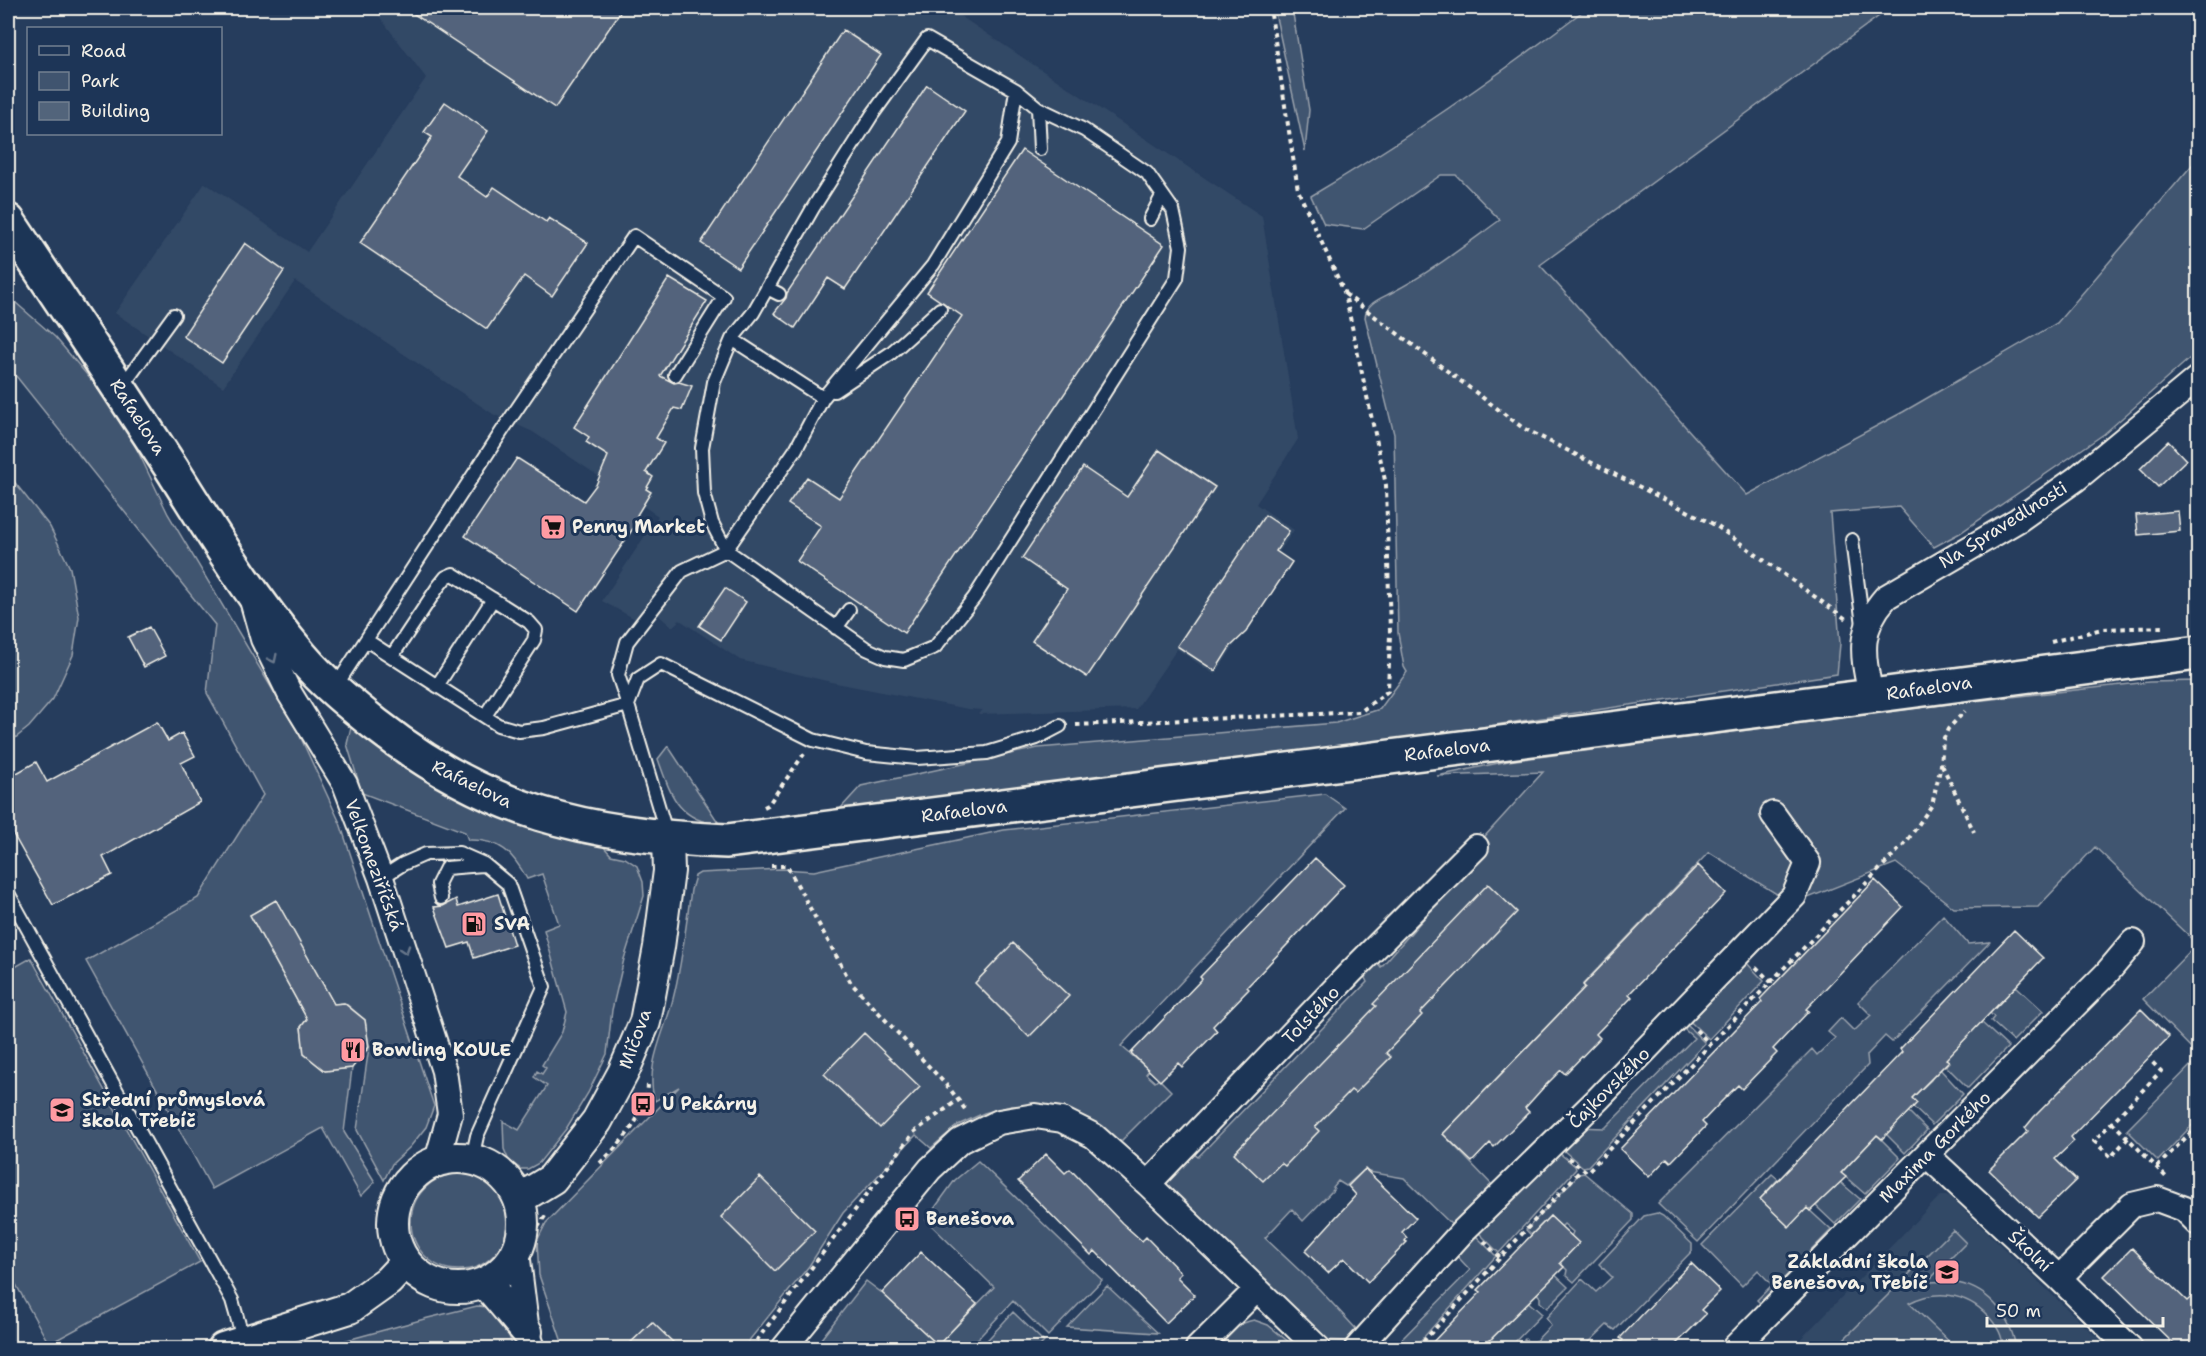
<svg xmlns="http://www.w3.org/2000/svg" width="2206" height="1356" font-family="'Shantell Sans',sans-serif">
  <style>
    .built { fill: #334966 }
    .green { fill: #40546f; stroke: #9aa2ac; stroke-width: 1.5 }
    .building { fill: #52647b; stroke: #f4f1e8; stroke-width: 1.5 }
    .lines { fill: none; stroke-linecap: round; stroke-linejoin: round }
    .service-casing { stroke: #f4f1e8; stroke-width: 16 }
    .minor-casing { stroke: #f4f1e8; stroke-width: 28 }
    .tertiary-casing { stroke: #f4f1e8; stroke-width: 34 }
    .secondary-casing { stroke: #f4f1e8; stroke-width: 38 }
    .path { stroke: #f4f1e8; stroke-width: 4; stroke-dasharray: 4.5 4.5; stroke-linecap: butt }
    .service { stroke: #1d3557; stroke-width: 12 }
    .minor { stroke: #1d3557; stroke-width: 24 }
    .tertiary { stroke: #1d3557; stroke-width: 30 }
    .secondary { stroke: #1d3557; stroke-width: 33 }
    .oneway { stroke: #68778a }
    .labels { text-anchor: middle; stroke-width: 6; stroke-linejoin: round; paint-order: stroke }
    .street-label { font-size: 18px; fill: #f4f1e8; stroke: #1d3557 }
    .poi-label { font-size: 18px; font-weight: bold; fill: #f4f1e8; stroke: #1d3557; text-anchor: start }
  </style>
  <rect width="100%" height="100%" fill="#263d5d"/>
  <filter id="ink" filterUnits="userSpaceOnUse"><feTurbulence type="fractalNoise" baseFrequency=".0167" numOctaves="2"/><feDisplacementMap in="SourceGraphic" scale="12" xChannelSelector="R" yChannelSelector="G"/><feConvolveMatrix kernelMatrix="1 2 1 2 8 2 1 2 1" color-interpolation-filters="sRGB"/></filter>
  <g filter="url(#ink)">
    <path class="built" d="M373,8H948L1262,216L1298,439L1256,504L1294,530L1235,618L1246,628L1215,675L1177,649L1136,709L978,714L983,710L968,709L831,682L740,660L680,620L672,627L649,607L637,620L602,601L658,516L533,432L493,414L295,281L223,387L115,313L205,183L307,252L426,78Z
      M1940,1196H1949L2108,1348H1792Z"/>
    <path class="green" d="M1274,8H1292L1309,110L1305,151Z
      M1587,8H1890L1540,265L1747,495L1903,412L2057,323L2198,158V351L2104,434L1960,533L1934,547L1899,507L1830,513L1840,644L1837,674L1428,735L839,810L861,786L1038,748L1336,723L1380,709L1407,672L1404,667L1398,633L1394,434L1365,317C1367,303 1379,299 1391,293C1430,273 1464,246 1500,220L1456,175H1441L1363,229L1324,224L1311,196C1407,139 1499,75 1587,8Z
      M8,296L55,337L120,414L168,514L299,734L340,823L434,1106L426,1127L410,1147L392,1164L384,1180L357,1130L369,1047L365,1020L345,1003L334,1004L276,900L250,915L307,1019L301,1027L304,1054L325,1071L352,1068L344,1132L375,1182L361,1196L323,1128L212,1189L86,961L198,898L263,795L207,693L215,625L8,366Z
      M8,474L50,527L70,568L79,617L73,655L53,699L29,727L8,744Z
      M2198,681V1055L2143,999L2197,944L2095,847L2038,907L1954,908L1896,863L1793,904L1709,852L1583,984L1585,987L1443,1134L1494,1187L1455,1228L1404,1178L1363,1171L1346,1186L1338,1181L1333,1187L1334,1189L1303,1221L1292,1209L1265,1238L1319,1289L1358,1331L1348,1341L1323,1340L1166,1187L1162,1178L1178,1141L1198,1157L1367,982L1355,957L1365,947L1381,967L1446,893L1466,857L1543,772L1437,776L1508,761L1956,703L2149,682Z
      M351,727L417,775L459,797L562,836L602,845L611,855L625,858L637,866L643,882L644,896L624,959L612,1010L607,1054L588,1093L566,1129L539,1163L528,1169H521L509,1161L504,1149L503,1121L519,1130L547,1086L534,1077L537,1071L542,1074L546,1068L542,1065L562,1032L567,1012L544,930L559,924L542,874L527,879C513,853 500,839 468,840L465,832L362,793L347,744Z
      M668,746L720,825C677,820 671,795 658,759Z
      M1325,794L1345,808L1121,1046L1149,1070L1146,1074L1155,1082L1159,1079L1171,1091L1120,1142L1092,1123L1032,1106H1011L984,1113L958,1125L931,1148L916,1135L843,1213L809,1266L743,1348H564L539,1275L537,1241L546,1223L679,1087L655,1101C644,1067 665,1032 673,999C682,964 686,926 691,890L695,876L700,873L781,869L814,871L1004,830Z
      M1943,915L1968,944L1990,942L1892,1042L1885,1036L1867,1055L1868,1065L1698,1242L1658,1204L1812,1049L1817,1055L1835,1038L1828,1032L1841,1018L1854,1031L1871,1015L1858,1002Z
      M1740,956L1764,981L1709,1039L1683,1015Z
      M31,958L200,1262L49,1344L8,1270V971Z
      M2016,986L2043,1011L2013,1041L1991,1021L1994,1017L1990,1013Z
      M1682,1020L1705,1043L1588,1166L1583,1167L1557,1145L1574,1127L1605,1128L1694,1038L1685,1030Z
      M1981,1022L2008,1047L1968,1088L1946,1066L1950,1062L1946,1059Z
      M2198,1058V1119L2158,1161L2127,1130Z
      M1938,1067L1963,1094L1932,1125L1913,1107L1912,1098L1931,1080Z
      M1904,1107L1927,1130L1905,1153L1886,1134Z
      M1877,1135L1900,1158L1865,1194L1841,1173Z
      M1553,1148L1575,1166L1576,1169L1499,1253L1475,1229Z
      M978,1161L1102,1280L1048,1336L1013,1301L969,1348H814L866,1281L882,1293L938,1345L994,1287L926,1220L955,1180Z
      M1584,1173L1633,1214V1220L1574,1282L1566,1275L1567,1270L1560,1263L1573,1232L1564,1224L1561,1227L1550,1216L1531,1235L1526,1230L1579,1174Z
      M1772,1174L1778,1179L1760,1199L1807,1208L1831,1230L1760,1303L1757,1300L1772,1285L1758,1270L1742,1286L1702,1245Z
      M411 1222a48 48 0 1 1 96 0a48 48 0 1 1-96 0Z
      M1840,1182L1860,1199L1835,1224L1816,1206L1819,1203L1815,1199Z
      M1657,1213L1663,1216L1692,1244V1251L1615,1330L1607,1325L1583,1348H1516L1525,1339L1532,1345L1551,1325L1546,1318L1582,1279L1596,1292L1612,1277L1599,1264L1644,1216Z
      M1953,1230L1966,1243L1927,1282C1935,1282 1943,1281 1951,1282C1987,1286 2010,1314 2016,1348H2003C2003,1336 1996,1324 1987,1315C1966,1293 1936,1289 1909,1303L1956,1348H1835Z
      M1472,1232L1496,1256L1414,1348H1393L1470,1270L1459,1258L1456,1253Z
      M1551,1271L1568,1287L1547,1308L1540,1302V1297L1534,1290Z
      M1107,1286L1158,1333L1067,1327Z
      M1525,1299L1542,1314L1509,1348H1498L1491,1339Z
      M477,1306L487,1307L501,1312L513,1348H451L450,1346L442,1348H318L428,1318Z
      M1013,1312L1044,1342L1038,1348H980Z
      M1254,1320L1268,1325L1290,1343L1288,1348H1222L1219,1342C1230,1331 1238,1323 1254,1320Z"/>
    <path class="building" d="M405,8H623L555,108Z
      M843,30L881,55L738,268L701,243Z
      M927,85L965,111L845,289L828,278L795,328L774,313L786,298L787,293Z
      M445,102L488,131L457,176L487,197L494,187L546,222L549,218L588,243L552,296L524,276L487,329L360,243L432,137L424,132Z
      M1022,150L1164,245L904,633L797,561L821,526L788,504L807,477L839,498L962,316L927,292Z
      M245,243L284,271L222,363L183,336Z
      M669,278L707,301L660,376L674,383L679,382L692,386L682,410L674,408L656,438L664,443L646,472L653,477L646,489L651,492L637,515L640,518L578,611L465,536L517,458L584,501L596,485L608,456L586,442L589,437L574,427Z
      M2168,441L2186,460L2158,487L2140,469Z
      M1159,450L1215,487L1087,677L1032,641L1067,589L1022,558L1083,467L1127,497Z
      M2178,511L2180,531L2138,535L2136,515Z
      M1265,515L1289,531L1276,551L1292,562L1246,632L1230,647L1215,671L1177,646Z
      M725,588L746,602L721,640L699,626Z
      M149,627L165,656L144,667L128,637Z
      M157,722L168,741L182,733L195,756L181,763L200,802L103,857L112,875L53,905L8,825V778L36,762L47,782Z
      M1315,858L1344,885L1247,987L1249,989L1213,1026L1217,1031L1182,1067L1178,1063L1160,1081L1131,1053L1202,979L1200,977Z
      M1698,865L1726,893L1629,994L1632,997L1596,1034L1600,1038L1565,1074L1561,1070L1543,1088L1525,1108L1529,1112L1494,1147L1490,1143L1472,1162L1443,1134L1585,987L1583,985Z
      M1875,880L1903,907L1806,1009L1809,1011L1773,1049L1777,1053L1742,1089L1738,1085L1720,1103L1702,1122L1706,1126L1671,1162L1667,1158L1649,1177L1620,1149L1762,1002L1760,999Z
      M1488,884L1517,912L1420,1013L1422,1015L1386,1053L1391,1057L1355,1093L1351,1090L1315,1127L1319,1131L1285,1166L1281,1163L1263,1181L1234,1153L1376,1006L1373,1004Z
      M498,894L514,945L474,958L469,942L449,948L434,907L443,906L456,899L458,907Z
      M276,900L334,1004L344,1003L365,1020L369,1047L352,1068L325,1071L304,1054L301,1027L307,1019L250,915Z
      M2014,930L2043,958L1946,1059L1949,1061L1912,1098L1917,1103L1882,1139L1877,1135L1841,1173L1846,1177L1810,1211L1807,1208L1789,1227L1760,1199L1902,1052L1900,1049Z
      M1013,943L1069,996L1029,1037L975,983Z
      M2141,1009L2169,1037L2071,1137L2074,1141L2055,1159L2076,1180L2038,1217L1989,1170L2028,1131L2025,1128L2034,1117Z
      M864,1033L920,1087L880,1128L824,1074Z
      M1046,1154L1065,1173L1070,1169L1122,1223L1142,1241L1146,1237L1181,1273L1177,1277L1195,1295L1166,1323L1095,1251L1091,1255L1018,1181Z
      M1365,1169L1416,1218L1402,1232L1407,1238L1405,1241L1407,1242L1368,1282L1344,1258L1328,1273L1305,1251L1356,1195L1348,1186Z
      M760,1177L815,1231L775,1271L721,1217Z
      M1550,1216L1579,1243L1560,1263L1564,1267L1482,1348H1427L1481,1292L1478,1290Z
      M2132,1248L2187,1301L2199,1290V1348H2178L2104,1276Z
      M921,1252L977,1304L938,1345L882,1293Z
      M1691,1263L1720,1291L1701,1310L1706,1314L1672,1348H1614L1623,1340L1620,1338Z
      M652,1322L679,1348H625Z"/>
    <g class="lines">
      <g class="service-casing">
        <path id="service" d="M1038,108L1040,149
          M1150,219L1162,196
          M767,288L779,294
          M121,388L174,315
          M834,391L891,353L940,309
          M823,398L933,265L1008,143L1016,90
          M1852,540L1863,625
          M836,628L849,610
          M366,640L498,725L519,731L544,728L628,705L618,675L627,642L682,571L726,550L867,649L885,657L904,660L935,647L974,598L1177,278L1181,247L1173,210L1147,173L1084,130L1038,108L1016,90L927,39L872,115L813,208L753,313L732,339L714,382L702,448L704,493L712,523L726,550L796,449L823,398L732,339
          M392,656L438,587L446,577L453,574L529,622L536,630L534,640L485,716
          M437,686L493,599
          M334,689L504,428L634,236L724,297L675,375
          M667,835L628,705L638,679L661,664L813,740L866,753L917,758L987,753L1037,738L1060,726
          M381,878L403,864L426,854L459,853L484,864L508,884L544,987L477,1136L472,1159
          M8,893L232,1300L244,1342
          M441,898L438,884L446,868L483,865"/>
      </g>
      <g class="minor-casing">
        <path id="minor" d="M252,600L263,639L290,694L345,784L381,878L444,1071L450,1114L437,1161
          M1871,696C1863,656 1856,631 1886,597L2018,520L2076,479L2198,378
          M1928,1156L2059,1278L2130,1348
          M1148,1184L1351,972L1476,847
          M517,1252L527,1332L533,1348
          M2059,1278L2132,1205L2157,1199L2184,1209L2198,1223
          M784,1348L930,1169L960,1141L999,1122L1035,1116L1062,1120L1094,1136L1148,1184L1318,1348
          M1198,1348L1257,1289
          M1357,1348L1464,1230L1598,1099L1794,896L1808,863L1773,814
          M1734,1348L2106,974L2133,942"/>
      </g>
      <g class="tertiary-casing">
        <path id="tertiary" d="M393 1223a65 65 0 1 1 130 0a65 65 0 1 1-130 0Z
          M519,1199L552,1179L597,1121L623,1073L645,1022L659,947L669,871L668,839
          M485,1282L527,1332
          M223,1348L350,1308L388,1281L405,1263"/>
      </g>
      <g class="secondary-casing">
        <path id="secondary" d="M8,221C63,303 118,386 172,469C212,533 252,598 301,656C323,682 349,703 375,724C487,812 587,836 727,841L1871,696L2198,653"/>
      </g>
      <path class="path" d="M1345,294L1523,428L1715,525L1846,619
        M2051,642L2102,629L2165,627
        M1076,725L1360,712L1388,691L1390,633L1386,485L1345,294L1298,190L1270,8
        M1942,765L1974,832
        M764,807L768,805L804,754
        M771,866H787L851,983L950,1089L967,1112
        M1756,967L1771,982
        M1696,1030L1710,1044
        M2112,1122L2166,1177
        M2128,1138L2111,1157L2094,1141L2161,1071L2151,1061
        M1568,1158L1587,1172L1907,841L1932,805L1941,765L1943,740L1948,729L1965,711
        M600,1163C622,1143 646,1115 648,1085
        M2157,1167L2198,1125
        M533,1235L545,1216
        M1484,1241L1500,1258
        M751,1348L914,1132L958,1100
        M1417,1348L1581,1170"/>
      <use href="#service" class="service"/>
      <use href="#minor" class="minor"/>
      <use href="#tertiary" class="tertiary"/>
      <use href="#secondary" class="secondary"/>
    </g>
    <defs><path id="oneway-chevron" d="M-2-3.5L2.5 0L-2 3.5" fill="none" stroke-width="1.6" stroke-linecap="round" stroke-linejoin="round" transform="scale(1.5)"/></defs>
    <g class="oneway">
      <use href="#oneway-chevron" transform="translate(273 659) rotate(64)"/>
      <use href="#oneway-chevron" transform="translate(405 950) rotate(72)"/>
    </g>
  </g>
  <defs>
    <g id="supermarket-square" transform="scale(1.35)"><rect x="-9" y="-9" width="18" height="18" rx="4" fill="#ff9aa2" stroke="#1d3557"/><path d="M-6-5.5h2.5l.6 2H6L4.5 2H-2.5L-4.4-4H-6ZM-1.5 3.2a1.3 1.3 0 1 0 .1 0ZM3 3.2a1.3 1.3 0 1 0 .1 0Z" fill="#111"/></g>
    <g id="fuel-square" transform="scale(1.35)"><rect x="-9" y="-9" width="18" height="18" rx="4" fill="#ff9aa2" stroke="#1d3557"/><path d="M-5.5-6h7V0h2V4h1.3V-2.5L3-4.5l.8-.8L6-3V5H2.5V1h-1V6h-7ZM-4.2-4.7v3.2H.2V-4.7Z" fill="#111"/></g>
    <g id="restaurant-square" transform="scale(1.35)"><rect x="-9" y="-9" width="18" height="18" rx="4" fill="#ff9aa2" stroke="#1d3557"/><path d="M-5-6h1v4h1v-4h1v4h1v-4h1v5L-1.5 .5V6h-2V.5L-5-1ZM5-6V6H3V1.5H1.5Q1.5-4 5-6Z" fill="#111"/></g>
    <g id="bus-square" transform="scale(1.35)"><rect x="-9" y="-9" width="18" height="18" rx="4" fill="#ff9aa2" stroke="#1d3557"/><path d="M-5-6H5V4H4V6H2V4H-2V6H-4V4H-5ZM-3.5-4V0h7V-4ZM-3.5 1.2v1.5H-2V1.2ZM2 1.2v1.5H3.5V1.2Z" fill="#111"/></g>
    <g id="university-square" transform="scale(1.35)"><rect x="-9" y="-9" width="18" height="18" rx="4" fill="#ff9aa2" stroke="#1d3557"/><path d="M0-5L7-2L0 1L-7-2ZM-4 1L0 2.5L4 1V4Q0 6-4 4Z" fill="#111"/></g>
    <g id="school-square" transform="scale(1.35)"><rect x="-9" y="-9" width="18" height="18" rx="4" fill="#ff9aa2" stroke="#1d3557"/><path d="M0-5L7-2L0 1L-7-2ZM-4 1L0 2.5L4 1V4Q0 6-4 4Z" fill="#111"/></g>
  </defs>
  <g fill-rule="evenodd">
    <use href="#supermarket-square" x="553" y="527"/>
    <use href="#fuel-square" x="474" y="924"/>
    <use href="#restaurant-square" x="353" y="1050"/>
    <use href="#bus-square" x="643" y="1104"/>
    <use href="#university-square" x="62" y="1110"/>
    <use href="#bus-square" x="907" y="1219"/>
    <use href="#school-square" x="1947" y="1272"/>
  </g>
  <g class="labels">
    <g class="street-label">
      <text transform="translate(138 417) rotate(57)" y="6">Rafaelova</text>
      <text transform="translate(2003 525) rotate(-32)" y="6">Na Spravedlnosti</text>
      <text transform="translate(1929 688) rotate(-8)" y="6">Rafaelova</text>
      <text transform="translate(1447 750) rotate(-7)" y="6">Rafaelova</text>
      <text transform="translate(472 784) rotate(26)" y="6">Rafaelova</text>
      <text transform="translate(964 811) rotate(-7)" y="6">Rafaelova</text>
      <text transform="translate(374 865) rotate(70)" y="6">Velkomeziříčská</text>
      <text transform="translate(1311 1015) rotate(-46)" y="6">Tolstého</text>
      <text transform="translate(635 1039) rotate(-70)" y="6">Míčova</text>
      <text transform="translate(1609 1088) rotate(-45)" y="6">Čajkovského</text>
      <text transform="translate(1935 1147) rotate(-45)" y="6">Maxima Gorkého</text>
      <text transform="translate(2030 1251) rotate(43)" y="6">Školní</text>
    </g>
    <g class="poi-label">
      <text x="572" y="533">Penny Market</text>
      <text x="494" y="930">SVA</text>
      <text x="372" y="1056">Bowling KOULE</text>
      <text x="82" y="1106">Střední průmyslová<tspan x="82" dy="21">škola Třebíč</tspan></text>
      <text x="662" y="1110">U Pekárny</text>
      <text x="926" y="1225">Benešova</text>
      <text x="1928" y="1268" text-anchor="end">Základní škola<tspan x="1928" dy="21">Benešova, Třebíč</tspan></text>
    </g>
  </g>
  <rect width="2206" height="1356" fill="none" stroke="#1d3557" stroke-width="30"/>
  <rect x="15" y="15" width="2176" height="1326" fill="none" stroke="#f4f1e8" stroke-width="2" filter="url(#ink)"/>
  <rect x="27" y="27" width="195" height="108" fill="#1d3557" stroke="#738091" stroke-width="1.5"/>
  <rect x="39" y="46" width="30" height="9" fill="#1d3557" stroke="#738091" stroke-width="1.5"/>
  <text x="81" y="57" font-size="18" fill="#f4f1e8">Road</text>
  <rect x="39" y="72" width="30" height="18" fill="#40546f" stroke="#738091" stroke-width="1.5"/>
  <text x="81" y="87" font-size="18" fill="#f4f1e8">Park</text>
  <rect x="39" y="102" width="30" height="18" fill="#52647b" stroke="#738091" stroke-width="1.5"/>
  <text x="81" y="117" font-size="18" fill="#f4f1e8">Building</text>
  <path d="M1987 1317v9h176v-9" fill="none" stroke="#f4f1e8" stroke-width="3"/>
  <text x="1996" y="1317" font-size="18" fill="#f4f1e8" stroke="#1d3557" stroke-width="4.5" paint-order="stroke">50 m</text>
</svg>
